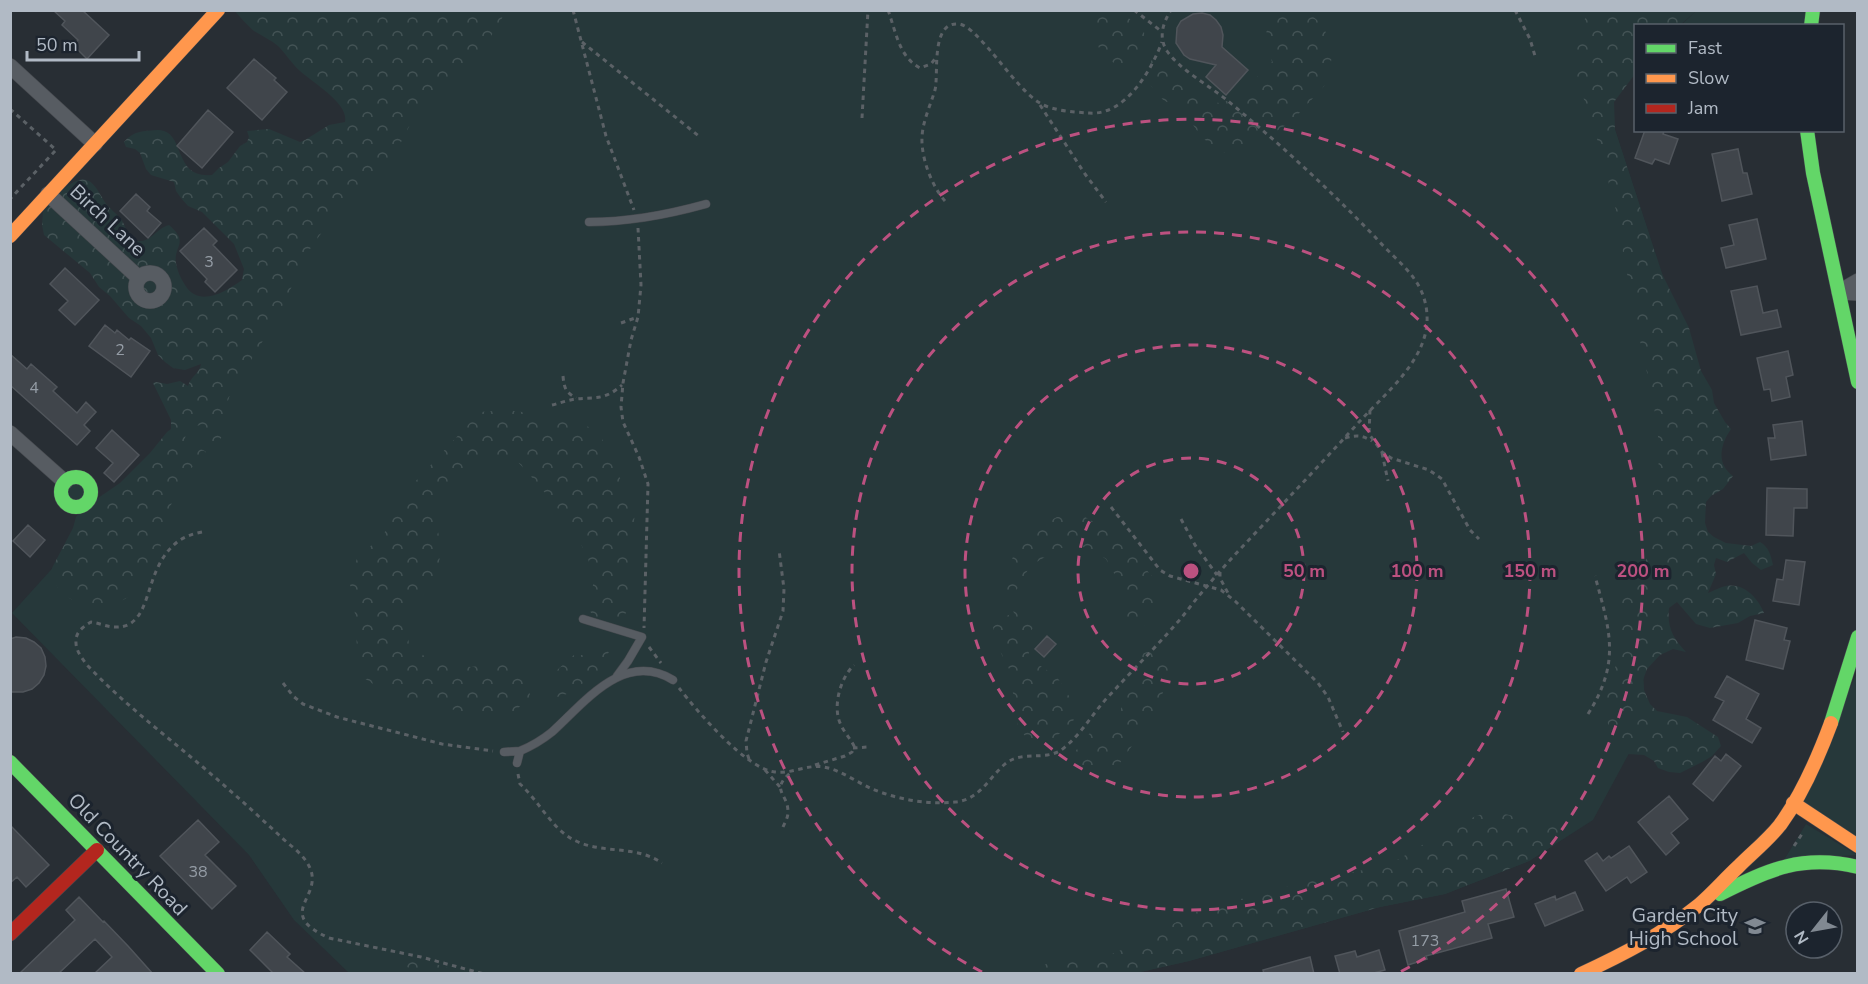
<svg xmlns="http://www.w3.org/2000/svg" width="1868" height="984" font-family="'Nunito Sans',sans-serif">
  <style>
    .grass { fill: #26383a }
    .forest { fill: url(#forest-crowns) }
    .building { fill: #40454b; stroke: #50555b; stroke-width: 1.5 }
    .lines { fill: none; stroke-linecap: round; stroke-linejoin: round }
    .lane-casing { stroke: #464a4f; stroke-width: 9 }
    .street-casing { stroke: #464a4f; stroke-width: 16 }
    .fast-casing { stroke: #464a4f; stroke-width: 15 }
    .slow-casing { stroke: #464a4f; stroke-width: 15 }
    .jam-casing { stroke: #464a4f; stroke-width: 15 }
    .path { stroke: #5b6166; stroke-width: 3; stroke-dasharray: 4.5 4.5; stroke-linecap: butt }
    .lane { stroke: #575c62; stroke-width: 8 }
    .street { stroke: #575c62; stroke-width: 15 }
    .fast { stroke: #63d668; stroke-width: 14 }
    .slow { stroke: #ff974d; stroke-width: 14 }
    .jam { stroke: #b3261e; stroke-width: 14 }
    .ring { fill: none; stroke: #bc5180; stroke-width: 3; stroke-dasharray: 10 8 }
    .labels { text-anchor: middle; stroke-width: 6; stroke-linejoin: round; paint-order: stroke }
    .number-label { font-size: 16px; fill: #959da6 }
    .street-label { font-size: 20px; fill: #b1bac5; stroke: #1c242e }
    .poi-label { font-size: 20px; fill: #b1bac5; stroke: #1c242e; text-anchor: end }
    .centre { fill: #bc5180; stroke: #1c242e; stroke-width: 3 }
    .ring-label { font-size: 18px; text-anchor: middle; font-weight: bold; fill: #bc5180; stroke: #1c242e; stroke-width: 6; stroke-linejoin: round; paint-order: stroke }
  </style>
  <defs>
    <pattern id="forest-crowns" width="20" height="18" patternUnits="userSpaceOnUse" patternTransform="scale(1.5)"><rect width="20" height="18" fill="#26383a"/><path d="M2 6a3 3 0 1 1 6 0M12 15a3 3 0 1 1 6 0" fill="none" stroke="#435355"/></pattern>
  </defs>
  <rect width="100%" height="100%" fill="#282e34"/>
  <path class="grass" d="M242,11H1682L1636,26L1605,99L1678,322L1643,666L1644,690L1640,733L1593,820L1529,861L1445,894L1380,907L1189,961L1136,973H351L348,972L294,920L249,855L12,613L180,427L360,120Z
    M1696,11H1810L1807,25L1680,26Z
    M63 492a13 13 0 1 1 26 0a13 13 0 1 1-26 0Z
    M1857,673V839L1800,800Z
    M1806,824L1857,855L1784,860Z"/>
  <path class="forest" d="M235,11H505L499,25L466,70L436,93L414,117L397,150L375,179L337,211L310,249L274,323L231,392L221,421L223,433L219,443C208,446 205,434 202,425C193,425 179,435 188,445C193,450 201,447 206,452L205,456L180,478L178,489L167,514L165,534L159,550L151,558L141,580L128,597L115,605L100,608L79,604L66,596L58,588L52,577V568L73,528L76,517L85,507L120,483L150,453L167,432L171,429V420L153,383L156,382L167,384L180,381L188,386C191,376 199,374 201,364L185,370L173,368L165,362L158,355L151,338L141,326L129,318L110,296L99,287L90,273L44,235L42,225L43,212C51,203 60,191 69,185C92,169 97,192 107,205C111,210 117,214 121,219C125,225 127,233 131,240C151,246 154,229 169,225C190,243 173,246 176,263C177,270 181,279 185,285C199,308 225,292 242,280L244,269L234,244L202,212L188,206L181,198L176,191L174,182L151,175L146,169L140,153L135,149L126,147L124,142C130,135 136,132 145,131C151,131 158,129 164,131C184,137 175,179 212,175L219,168L228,162L240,146L247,142L249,137L247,131L269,129L300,142L305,140L329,125L345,122C349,103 313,83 300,71C292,64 286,54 278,46C271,40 262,36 254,31C248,26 240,17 235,11Z
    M1086,11H1121L1144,32L1146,49L1136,58L1117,65L1101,54Z
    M1589,11H1696L1680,25L1636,26L1635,74L1614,102L1615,130L1661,272L1689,328L1701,371L1712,390L1714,403L1725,422L1731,429C1720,445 1716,464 1733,476L1723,489L1711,496L1706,502L1705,523L1708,532L1714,537L1726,543L1751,546L1760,542C1769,547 1771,556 1773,565L1761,570L1752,563L1744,553L1727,562L1716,558L1714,565L1716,574L1708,593C1713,591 1720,587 1726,586C1744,583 1758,598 1764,613L1750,616L1738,623L1710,628L1696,624L1677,602L1669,608C1667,628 1673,638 1686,652L1673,649L1660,655L1647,669L1643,680L1644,690L1650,704L1657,711L1687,717L1718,737L1721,746L1712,756L1704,761L1680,773L1669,772L1658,768L1654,761L1644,755L1628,754L1615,743L1610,734L1605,709L1606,697L1611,685L1616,664L1620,639L1618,620L1620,602L1646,560L1650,510L1660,456L1657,427L1651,387L1642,354L1635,305L1625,266L1618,218L1597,139L1576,75V50L1580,28Z
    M1286,12H1308L1324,26L1332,57L1326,84L1291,122L1252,146L1225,153L1202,138L1180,106L1164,101L1146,80L1147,67L1156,54L1199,90L1218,103L1235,99L1272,62L1266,39L1267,25Z
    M506,410L570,418L599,432L635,511L632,545L631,605L620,622L612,646L599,671L570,693L554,698L556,671L574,655H598L603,630L587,607C589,600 592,592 593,585C596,548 539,484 514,458L491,457L466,473L447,488L433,511L439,536L440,581L416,592L406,610L409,646L432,661L471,667L504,662L528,673L530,697L514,712L472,713L417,703L391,696L364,678L357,657L356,620L350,584L357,558L383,535L412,485L480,412Z
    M1057,517H1085L1119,537L1155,580L1158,601L1154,618L1142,627H1125L1121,616L1124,598L1116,577L1106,559L1087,547L1060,548L1030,566L1016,591L1020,609L1033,628L1026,637L1030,659L1057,677L1079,712L1069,727L1049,741L1027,738L1017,727L1019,717L1012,689V675L999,649L993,627L1001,618L1014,613L1006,595L1003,577L1025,533Z
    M1168,648L1174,668L1151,719L1117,767L1076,769L1069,759L1094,728L1114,726L1143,653Z
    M1494,812C1505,814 1553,824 1559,829V837L1554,845L1529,861L1445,894L1380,907L1189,961L1136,973H1030L1048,963L1089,959L1112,954L1126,948L1150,942L1162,930L1191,914L1218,904L1250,897L1275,889L1302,884L1323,876L1356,872L1399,859L1459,823L1479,815Z
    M407,959H420L463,973C441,974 418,977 399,962Z"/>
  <path class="building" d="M53,10H82L109,35L87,59L73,45L78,40L62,25L65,21Z
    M1202,13L1210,15L1216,20L1221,27L1223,35L1222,47L1248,70L1226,95L1206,77L1216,65L1190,59L1184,55L1176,43L1177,28L1181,21L1193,14Z
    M254,59L276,78L274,80L287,92L262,120L227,88Z
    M208,110L233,132L202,168L177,146Z
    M1645,130H1664L1663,134L1678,139L1669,164L1655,159L1652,164L1635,158Z
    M1738,149L1743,173H1747L1752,194L1722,201L1712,154Z
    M136,194L150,207L147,211L161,223L148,238L120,211Z
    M1757,219L1766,259L1726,268L1721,248L1734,245L1729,225Z
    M204,228L217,241L213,245L237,270L215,292L205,282L207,279L180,251Z
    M65,268L99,300L75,325L59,310L68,301L50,284Z
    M1757,286L1763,313L1777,310L1781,327L1741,335L1731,291Z
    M105,325L115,333L117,330L129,340L131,338L150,351L131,377L89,346Z
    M1788,351L1793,375L1786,377L1790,397L1772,401L1770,389L1764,390L1757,358Z
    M10,354L27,369L31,364L57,387L53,391L77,413L86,402L96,412L84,425L90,431L77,445L10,385Z
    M1802,421L1806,455L1771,460L1768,438H1775L1773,425Z
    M112,430L139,455L114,482L104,473L113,463L96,448Z
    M1767,488L1807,489V508H1794L1793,536L1766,535Z
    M28,525L45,540L30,557L13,541Z
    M1786,560L1805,562L1799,605L1773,601L1777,579L1783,580Z
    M1755,620L1787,628L1784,640L1790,641L1783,669L1746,660Z
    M1047,636L1056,644L1044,657L1035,649Z
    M16,637L26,638L34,642L41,648L45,657L46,666L44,675L39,683L32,689L23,692H10V639Z
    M1727,676L1759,694L1746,719L1761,728L1752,743L1713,720L1724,701L1715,697Z
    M1726,754L1741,766L1713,801L1693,784L1715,756L1721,761Z
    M1669,796L1688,819L1671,833L1679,843L1666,855L1638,822Z
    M198,820L219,842L205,855L236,886L212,909L160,856Z
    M10,825L49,865L26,887L17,877L10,883Z
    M1629,846L1647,872L1631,883L1627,877L1606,891L1585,861L1597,853L1603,861L1609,856L1611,858Z
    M1506,889L1514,917L1488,924L1492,938L1426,956L1427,959L1408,965L1399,931L1465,912L1462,901Z
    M1575,892L1583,910L1545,926L1535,904L1555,896L1556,900Z
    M79,897L103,922L104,921L128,946L153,974H94L112,957L95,939L58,974H19L75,920L66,910Z
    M267,932L290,954L287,957L306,974H274L250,950Z
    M1379,950L1385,970L1370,974H1340L1335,956L1355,951L1357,957Z
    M1310,957L1314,974H1264L1263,970Z"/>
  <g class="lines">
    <g class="lane-casing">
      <path id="lane" d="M589,222C627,222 670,214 706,204
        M583,619L642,637L628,661L617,676
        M520,751C532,746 542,740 552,732C585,702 624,650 673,680
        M504,752L520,751L517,763"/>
    </g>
    <g class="street-casing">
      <path id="street" d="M10,66L95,144
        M48,194L139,278
        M136 287a14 14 0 1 1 28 0a14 14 0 1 1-28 0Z
        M1858,281L1839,292L1858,293
        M10,433L65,482"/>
    </g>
    <g class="fast-casing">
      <path id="fast" d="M1811,26L1813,10
        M1807,130L1813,173L1858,382
        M61 492a15 15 0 1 1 30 0a15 15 0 1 1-30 0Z
        M1831,723L1858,637
        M10,762L218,974
        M1720,894C1769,869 1803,854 1858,867"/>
    </g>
    <g class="slow-casing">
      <path id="slow" d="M10,236L218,10
        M1793,803L1858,846
        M1581,974C1622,955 1663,934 1699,905C1713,893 1725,879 1738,867C1752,853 1768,840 1780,825C1802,795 1818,758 1831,723"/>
    </g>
    <g class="jam-casing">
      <path id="jam" d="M10,934L97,850"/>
    </g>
    <path class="path" d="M573,10L606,136L634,210
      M888,10C896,32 899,57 920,68L931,64L935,59
      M1134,10L1161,31
      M1515,10L1530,39L1535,56
      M582,42L700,137
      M1040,105L1085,174L1106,202
      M10,109L56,150L10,199
      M862,118L868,10
      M945,201C932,186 923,162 922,143C921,124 930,107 935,90C939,74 930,21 959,24C978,26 1017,91 1040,103C1053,111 1074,112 1089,113C1125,116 1151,71 1162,42
      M638,228L641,285L638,317L631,340L623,383L621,407L623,422L639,457L648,484L644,628
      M621,323L638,317
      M563,376C564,387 565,392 576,398
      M552,405C560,403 568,400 576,399C597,397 605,400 622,385
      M1370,410L1369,434L1382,452L1391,458L1429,470L1442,479L1470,530L1479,539
      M1345,438C1356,435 1362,435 1372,441
      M1382,453L1388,481
      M1111,507L1160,570L1170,576L1221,590L1235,601L1318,683L1328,697L1343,732
      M1181,519L1195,545L1217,575
      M202,532C192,534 183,537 176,543C164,553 157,567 152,582C145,601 141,629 114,627C107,627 99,623 91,622C83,627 75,632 76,643C76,651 83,660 88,666C123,703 165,735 204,768C230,790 254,812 279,835C289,845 304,854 310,868C323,898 274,913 329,938L421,957L484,974
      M1220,572V578L1229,595
      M649,647L661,663
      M283,683L293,696L303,704L337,717L442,744L493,751
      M679,688C697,711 746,769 775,772C792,774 808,764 824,767C840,770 855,781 870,788C895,799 927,805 955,802C979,800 988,779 1005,764C1023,749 1048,763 1065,747C1082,733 1093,713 1107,698C1130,673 1154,649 1176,624C1186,613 1194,601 1204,590C1222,568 1242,547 1262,526C1295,491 1328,456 1360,421C1383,396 1416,369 1425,335C1430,317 1426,295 1415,280C1405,265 1388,252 1376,238C1329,189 1280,144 1228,101C1210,86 1180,70 1167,51C1158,37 1163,23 1171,10
      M1588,714C1621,662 1610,631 1595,576
      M853,748L868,747
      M749,759L747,753L746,741L766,662L783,611L784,589L779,550
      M815,765L845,756L852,752L854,746C850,738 844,732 841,725C832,708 840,678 854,665
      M765,770L780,787
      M518,774L520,784C540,802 552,830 576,841C603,854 636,845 662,863
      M783,827C785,822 788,818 788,812C788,793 770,791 790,773
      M1794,846L1804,831"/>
    <use href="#lane" class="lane"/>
    <use href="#street" class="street"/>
    <use href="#fast" class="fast"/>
    <use href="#slow" class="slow"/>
    <use href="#jam" class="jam"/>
  </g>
  <g class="ring">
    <circle cx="1191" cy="571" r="113"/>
    <circle cx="1191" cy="571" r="226"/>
    <circle cx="1191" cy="571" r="339"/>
    <path d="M982 972A452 452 0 1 1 1400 972"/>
  </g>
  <defs>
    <g id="school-bare" transform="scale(1.62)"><path d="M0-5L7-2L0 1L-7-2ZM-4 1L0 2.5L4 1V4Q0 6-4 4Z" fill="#818992" stroke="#1c242e" stroke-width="2.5" paint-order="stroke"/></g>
  </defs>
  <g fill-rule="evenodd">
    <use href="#school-bare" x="1755" y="926"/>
  </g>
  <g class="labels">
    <g class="number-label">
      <text x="209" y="267">3</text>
      <text x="120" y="355">2</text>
      <text x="34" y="393">4</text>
      <text x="198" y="877">38</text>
      <text x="1425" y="946">173</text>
    </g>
    <g class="street-label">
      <text transform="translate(108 220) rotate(43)" y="7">Birch Lane</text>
      <text transform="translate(128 854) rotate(46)" y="7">Old Country Road</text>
    </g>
    <g class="poi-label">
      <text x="1738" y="922">Garden City<tspan x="1738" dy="23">High School</tspan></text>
    </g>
  </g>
  <circle cx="1191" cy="571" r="9" class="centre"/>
  <g class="ring-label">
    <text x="1304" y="577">50 m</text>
    <text x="1417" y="577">100 m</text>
    <text x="1530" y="577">150 m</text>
    <text x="1643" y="577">200 m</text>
  </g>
  <rect width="1868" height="984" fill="none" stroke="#b1bac5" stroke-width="24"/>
  <rect x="1634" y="24" width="210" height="108" fill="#1c242e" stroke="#58606a" stroke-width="1.5"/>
  <rect x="1646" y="44" width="30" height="9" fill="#63d668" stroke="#58606a" stroke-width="1.5"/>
  <text x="1688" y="54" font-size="18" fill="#b1bac5">Fast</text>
  <rect x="1646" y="74" width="30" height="9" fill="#ff974d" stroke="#58606a" stroke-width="1.5"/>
  <text x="1688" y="84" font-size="18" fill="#b1bac5">Slow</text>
  <rect x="1646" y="104" width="30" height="9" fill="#b3261e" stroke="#58606a" stroke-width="1.5"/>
  <text x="1688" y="114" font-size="18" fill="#b1bac5">Jam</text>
  <g transform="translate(1814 930) rotate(239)"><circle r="28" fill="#1c242e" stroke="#58606a" stroke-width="1.5"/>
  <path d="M0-4.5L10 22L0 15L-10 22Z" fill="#818992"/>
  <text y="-9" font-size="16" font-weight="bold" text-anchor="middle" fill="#b1bac5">N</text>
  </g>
  <path d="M27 51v9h112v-9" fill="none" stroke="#b1bac5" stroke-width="3"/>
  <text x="36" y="51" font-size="18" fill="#b1bac5" stroke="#1c242e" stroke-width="4.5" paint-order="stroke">50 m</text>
</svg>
